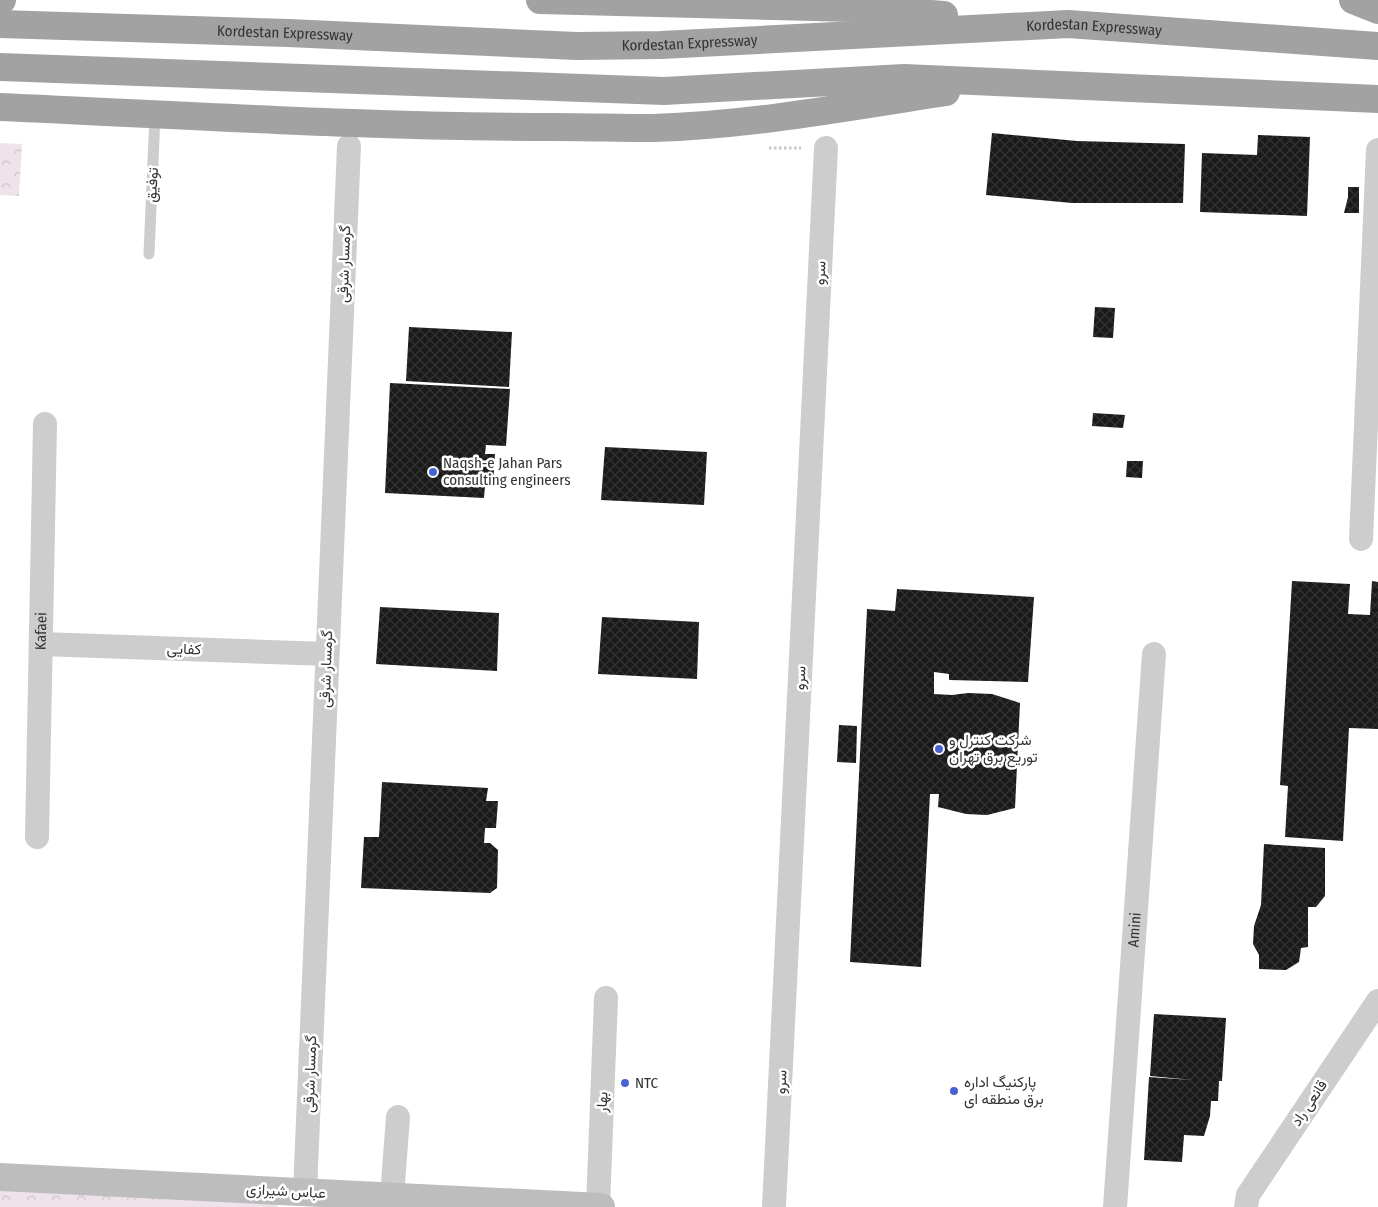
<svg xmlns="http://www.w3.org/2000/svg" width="1378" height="1207" font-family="'Fira Sans Condensed',Vazirmatn,sans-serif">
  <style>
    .forest { fill: url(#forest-crowns) }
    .building { fill: url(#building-cross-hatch) }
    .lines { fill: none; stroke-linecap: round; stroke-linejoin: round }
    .path { stroke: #c7c7c7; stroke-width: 3; stroke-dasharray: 2.5 2.5; stroke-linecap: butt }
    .service { stroke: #cdcdcd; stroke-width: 11 }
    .minor { stroke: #cdcdcd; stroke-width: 24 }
    .secondary { stroke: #bdbdbd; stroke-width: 28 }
    .trunk { stroke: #a2a2a2; stroke-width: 28 }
    .poi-dot { fill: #4862d6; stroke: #fff; stroke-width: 2 }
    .labels { text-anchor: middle; stroke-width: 5; stroke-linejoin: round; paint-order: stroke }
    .street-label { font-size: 15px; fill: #333; stroke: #fff }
    .poi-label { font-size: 15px; fill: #333; stroke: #fff; text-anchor: start }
  </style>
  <defs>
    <pattern id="forest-crowns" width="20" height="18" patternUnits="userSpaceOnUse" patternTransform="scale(1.25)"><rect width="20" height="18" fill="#eee3ea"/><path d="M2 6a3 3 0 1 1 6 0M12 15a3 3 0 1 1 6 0" fill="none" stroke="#cdc3c9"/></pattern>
    <pattern id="building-cross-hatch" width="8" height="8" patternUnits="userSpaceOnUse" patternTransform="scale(1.25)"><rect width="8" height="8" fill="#1a1a1a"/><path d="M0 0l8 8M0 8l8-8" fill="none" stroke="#333"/></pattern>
  </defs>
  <rect width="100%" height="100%" fill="#fff"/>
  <path class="forest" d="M0,143L22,144L19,196L0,195Z
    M0,1189L274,1201L279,1207H0Z"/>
  <path class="building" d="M992,133L1077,141L1185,144L1183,203H1072L986,195Z
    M1258,135L1310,137L1307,216L1200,212L1202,153L1257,155Z
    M1348,187H1359V213H1344L1348,197Z
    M1095,307L1115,308L1113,338L1093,337Z
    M409,327L512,332L509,387L406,381Z
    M390,383L510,389L506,446L486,445L485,454H495L493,486H485L484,498L385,493Z
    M1093,413L1125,415L1123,428L1092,426Z
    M605,447L707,452L704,505L601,500Z
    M1127,461H1143L1142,478L1126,477Z
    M1292,581L1350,584L1348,614L1370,615L1372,581L1378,582V729L1349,728L1343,841L1285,837L1288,786L1280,785Z
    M897,589L1034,597L1028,682L949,680V674L934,672V694L952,695L968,693L992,694L1020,703L1015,808L987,815L966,814L938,807L939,794H930L921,967L850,962L867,609L895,611Z
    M380,607L499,613L497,671L376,664Z
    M602,617L699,622L697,679L598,674Z
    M839,725L857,726L856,763L837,762Z
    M382,782L488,788L486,801H498L496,828H485L484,843H490L498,850L497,888L490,893L361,888L364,837H379Z
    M1264,844L1325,848V896L1316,907H1308V947L1301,948L1299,962L1286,970L1259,969V955L1253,944L1254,926L1261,905Z
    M1154,1014L1226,1018L1222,1081H1219L1218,1101H1211L1210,1116L1204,1136L1184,1135L1182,1162L1144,1160L1149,1077L1193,1080L1150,1076Z"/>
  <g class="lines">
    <path class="path" d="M769,148H801"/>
    <path class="service" d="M149,254L155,115"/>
    <g class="minor">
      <path d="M1361,539L1378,150"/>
      <path d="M41,644L327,654"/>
      <path id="s1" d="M37,837L45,424"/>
      <path d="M305,1192L349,146"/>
      <path d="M392,1196L398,1117"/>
      <path d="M598,1207L606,998"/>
      <path d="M774,1207L826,148"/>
      <path id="s2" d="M1115,1207L1154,654"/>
      <path d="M1246,1207L1248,1195L1378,1001"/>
    </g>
    <path class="secondary" d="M0,1177L601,1207"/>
    <g class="trunk">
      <path d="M540,0L854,8L944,15"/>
      <path d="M1353,0L1378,10"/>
      <path d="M0,1L2,0"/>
      <path id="s3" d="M0,24L288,33L577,46L661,45L1068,24L1378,46"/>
      <path d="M0,67L664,91L904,78L1378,99"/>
      <path d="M0,107C184,115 368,127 552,127C586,127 619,128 653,128C751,125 848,107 946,92"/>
    </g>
  </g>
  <g class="poi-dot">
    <circle cx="433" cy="472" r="5"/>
    <circle cx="939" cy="749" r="5"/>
    <circle cx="625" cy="1083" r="5"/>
    <circle cx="954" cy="1091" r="5"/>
  </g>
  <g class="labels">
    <g class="street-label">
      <text dy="5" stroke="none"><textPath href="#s3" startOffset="1095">Kordestan Expressway</textPath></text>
      <text dy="5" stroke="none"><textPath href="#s3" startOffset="285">Kordestan Expressway</textPath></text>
      <text dy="5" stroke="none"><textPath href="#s3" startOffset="690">Kordestan Expressway</textPath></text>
      <text transform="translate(152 185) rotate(-87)" y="5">توفیق</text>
      <text transform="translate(344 264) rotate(-88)" y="5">گرمسار شرقی</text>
      <text transform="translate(820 273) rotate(-87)" y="5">سرو</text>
      <text dy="5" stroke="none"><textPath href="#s1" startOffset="206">Kafaei</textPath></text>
      <text transform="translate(184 649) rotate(2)" y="5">کفایی</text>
      <text transform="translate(326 669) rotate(-88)" y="5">گرمسار شرقی</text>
      <text transform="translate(800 678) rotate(-87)" y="5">سرو</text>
      <text dy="5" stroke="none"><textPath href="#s2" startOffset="278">Amini</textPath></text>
      <text transform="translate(310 1074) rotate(-88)" y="5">گرمسار شرقی</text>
      <text transform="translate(781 1082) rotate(-87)" y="5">سرو</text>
      <text transform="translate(602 1102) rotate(-88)" y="5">بهار</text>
      <text transform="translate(1309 1103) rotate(-56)" y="5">قانعی‌ راد</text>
      <text transform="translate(286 1191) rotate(3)" y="5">عباس شیرازی</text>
    </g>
    <g class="poi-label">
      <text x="443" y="468">Naqsh-e Jahan Pars<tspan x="443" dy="17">consulting engineers</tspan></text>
      <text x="949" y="745">شرکت کنترل و<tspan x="949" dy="17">توریع برق تهران</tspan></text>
      <text x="964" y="1087">پارکنیگ اداره<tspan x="964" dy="17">برق منطقه ای</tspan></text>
      <text x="635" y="1088">NTC</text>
    </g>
  </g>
</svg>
